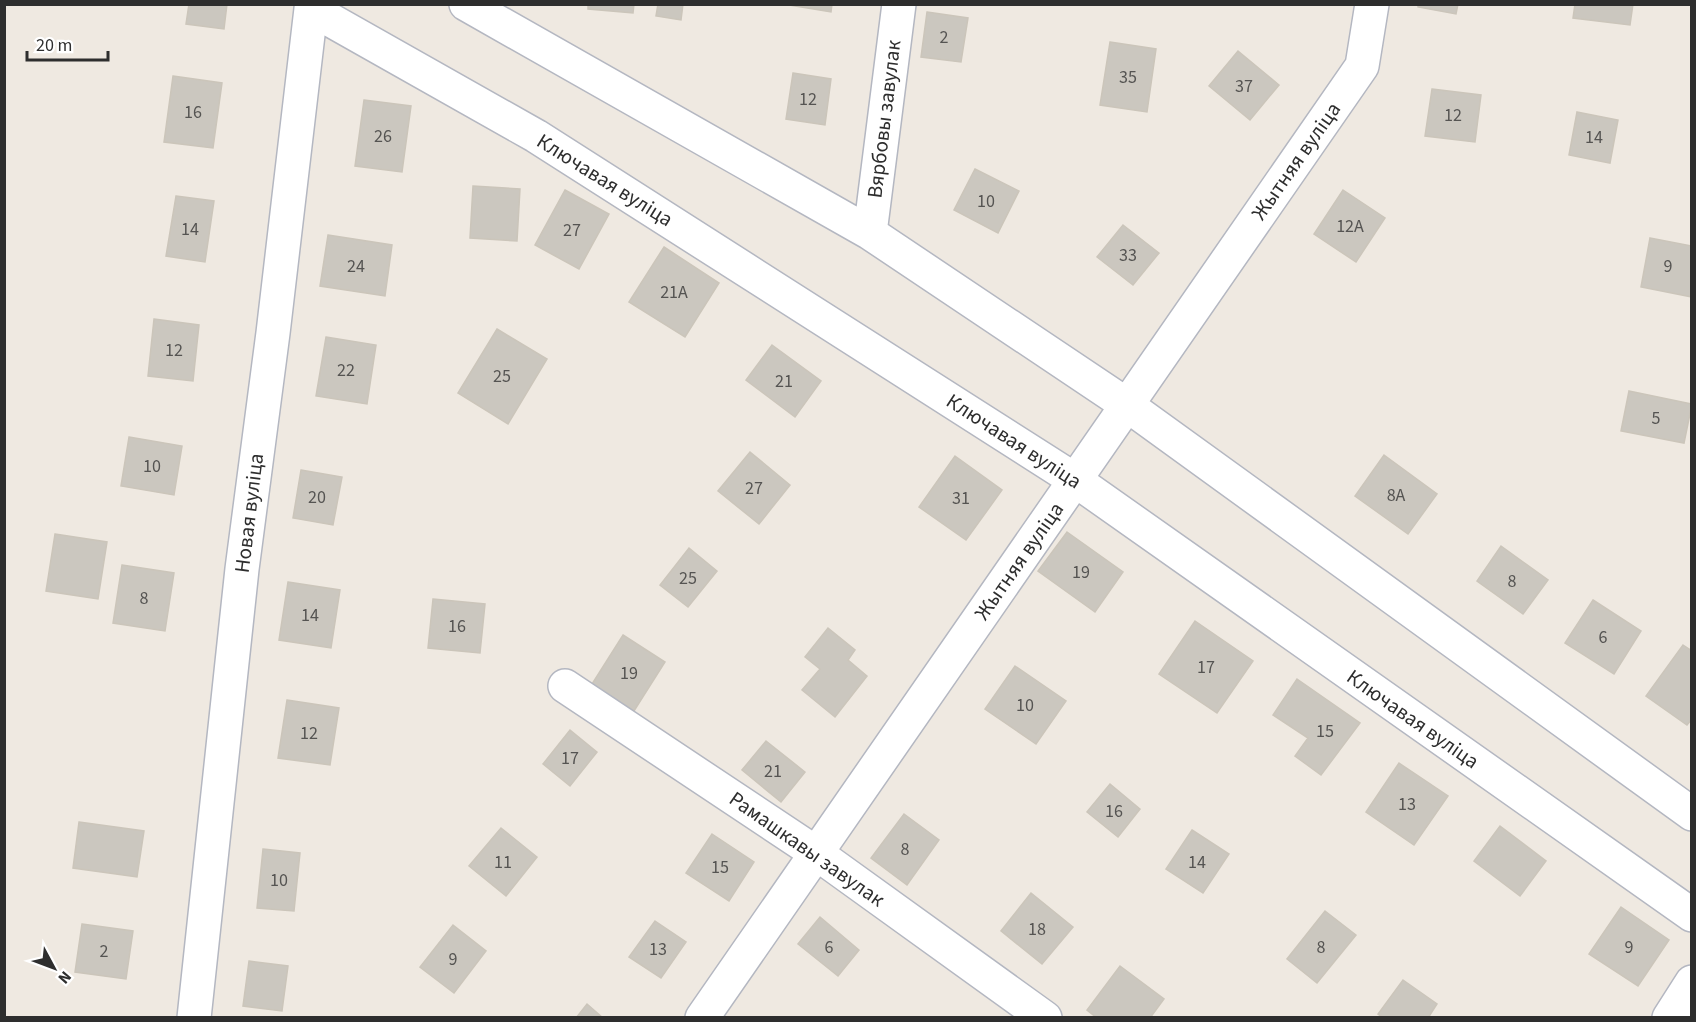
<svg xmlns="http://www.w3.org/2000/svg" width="1696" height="1022" font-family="'Source Sans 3',sans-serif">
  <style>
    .building { fill: #cbc7bf; stroke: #cbc5ba; stroke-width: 1.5 }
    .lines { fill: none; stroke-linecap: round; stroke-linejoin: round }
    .minor-casing { stroke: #b4b7c1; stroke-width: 36 }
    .minor { stroke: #fff; stroke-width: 33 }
    .labels { text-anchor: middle; stroke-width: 6; stroke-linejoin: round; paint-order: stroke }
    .number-label { font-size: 18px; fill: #555452 }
    .street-label { font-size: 21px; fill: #2e2e2e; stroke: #fff }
  </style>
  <rect width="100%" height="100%" fill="#efe9e1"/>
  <path class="building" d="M189,4H227L224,29L186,24Z
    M588,4H634L633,13L588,9Z
    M658,4H683L681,20L656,16Z
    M783,4H832L831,12Z
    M1418,4H1458L1456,14L1418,7Z
    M1575,4H1633L1630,25L1573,18Z
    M927,12L968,18L961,62L921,57Z
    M1110,42L1156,49L1147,112L1100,105Z
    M1238,51L1279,85L1250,120L1209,86Z
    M793,73L831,79L825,125L786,119Z
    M173,76L222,83L213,148L164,142Z
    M1432,89L1481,95L1475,142L1425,136Z
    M364,100L411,106L402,172L355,166Z
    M1577,112L1618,120L1610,163L1569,155Z
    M975,169L1019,191L998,233L954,210Z
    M473,186L520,189L517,241L470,238Z
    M565,190L609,214L579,269L535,245Z
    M1343,190L1385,218L1356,262L1314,234Z
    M176,196L214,201L205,262L166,256Z
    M1123,225L1159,253L1133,285L1097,257Z
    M328,235L392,245L385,296L320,286Z
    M1650,238L1692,246V297L1641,287Z
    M664,247L719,283L685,337L629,302Z
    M154,319L199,325L193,381L148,376Z
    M497,329L547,359L508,424L458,393Z
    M326,337L376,345L367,404L316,396Z
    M772,345L821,381L795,417L746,380Z
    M1629,391L1692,404L1684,443L1621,431Z
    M129,437L182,446L174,495L121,486Z
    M750,452L790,485L759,524L718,491Z
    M1384,455L1437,494L1408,534L1355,496Z
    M955,456L1002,490L966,540L919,507Z
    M301,470L342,477L333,525L293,518Z
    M1067,532L1123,572L1095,612L1038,571Z
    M55,534L107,542L98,599L46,591Z
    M1501,546L1548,580L1523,614L1477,581Z
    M689,548L717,571L688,607L660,585Z
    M122,565L174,573L165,631L113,623Z
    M288,582L340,590L331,648L279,640Z
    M433,599L485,604L480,653L428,648Z
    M1593,600L1641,631L1614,674L1565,643Z
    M1195,621L1253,661L1217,713L1159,674Z
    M828,628L855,650L848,660L867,676L835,717L802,690L820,669L805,657Z
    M623,635L665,662L634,711L592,684Z
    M1683,645L1692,651V719L1687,725L1646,696Z
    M1015,666L1066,701L1036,744L985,709Z
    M1297,679L1360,723L1321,775L1295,756L1308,738L1273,715Z
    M287,700L339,708L330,765L278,758Z
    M570,730L597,752L570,786L543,764Z
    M766,741L805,772L781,802L742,770Z
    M1399,763L1448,796L1414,845L1366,812Z
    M1110,784L1140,809L1118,837L1087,812Z
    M904,814L939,840L907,885L871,858Z
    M79,822L144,831L137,877L73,868Z
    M1500,826L1546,861L1520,896L1474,861Z
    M501,828L537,857L506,896L469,866Z
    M1192,830L1229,854L1203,893L1166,869Z
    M712,834L754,862L729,901L686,873Z
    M263,849L300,853L294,911L257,908Z
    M1031,893L1073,927L1042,964L1001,931Z
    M1621,907L1669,940L1638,986L1589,954Z
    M1325,911L1356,935L1317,983L1287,959Z
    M820,917L859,950L838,976L798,944Z
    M655,921L686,942L661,978L629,957Z
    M82,924L133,931L126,979L75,972Z
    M453,925L486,951L454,993L420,967Z
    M249,961L288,966L282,1011L243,1006Z
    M1120,966L1164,999L1150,1018H1097L1087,1010Z
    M1403,980L1437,1004L1428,1018H1383L1378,1014Z
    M587,1004L603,1018H576Z"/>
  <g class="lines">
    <g class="minor-casing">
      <path id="minor" d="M466,4L870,233L1127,405L1692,814
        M311,9L536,136L1075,480L1692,915
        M870,233L899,4
        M565,686L816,853L1045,1018
        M194,1018L242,569L273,333L311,9L313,4
        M702,1018L1362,66L1372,4
        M1669,1018L1692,982"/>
    </g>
    <use href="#minor" class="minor"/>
  </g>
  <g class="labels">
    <g class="number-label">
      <text x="944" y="43">2</text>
      <text x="1128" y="83">35</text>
      <text x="1244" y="92">37</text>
      <text x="808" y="105">12</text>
      <text x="193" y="118">16</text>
      <text x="1453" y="121">12</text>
      <text x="383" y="142">26</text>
      <text x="1594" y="143">14</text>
      <text x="986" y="207">10</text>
      <text x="1350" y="232">12А</text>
      <text x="190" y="235">14</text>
      <text x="572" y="236">27</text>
      <text x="1128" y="261">33</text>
      <text x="356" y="272">24</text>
      <text x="1668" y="272">9</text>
      <text x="674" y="298">21А</text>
      <text x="174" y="356">12</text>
      <text x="346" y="376">22</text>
      <text x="502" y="382">25</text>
      <text x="784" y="387">21</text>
      <text x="1656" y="424">5</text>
      <text x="152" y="472">10</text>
      <text x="754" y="494">27</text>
      <text x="1396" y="501">8А</text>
      <text x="317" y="503">20</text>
      <text x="961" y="504">31</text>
      <text x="1081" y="578">19</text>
      <text x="688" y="584">25</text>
      <text x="1512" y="587">8</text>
      <text x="144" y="604">8</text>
      <text x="310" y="621">14</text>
      <text x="457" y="632">16</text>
      <text x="1603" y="643">6</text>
      <text x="1206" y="673">17</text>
      <text x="629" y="679">19</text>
      <text x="1025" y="711">10</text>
      <text x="1325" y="737">15</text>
      <text x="309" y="739">12</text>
      <text x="570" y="764">17</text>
      <text x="773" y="777">21</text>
      <text x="1407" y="810">13</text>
      <text x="1114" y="817">16</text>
      <text x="905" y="855">8</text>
      <text x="503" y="868">11</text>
      <text x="1197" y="868">14</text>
      <text x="720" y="873">15</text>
      <text x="279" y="886">10</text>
      <text x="1037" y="935">18</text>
      <text x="829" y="953">6</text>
      <text x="1321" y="953">8</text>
      <text x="1629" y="953">9</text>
      <text x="658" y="955">13</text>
      <text x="104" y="957">2</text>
      <text x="453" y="965">9</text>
    </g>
    <g class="street-label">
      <text transform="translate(884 119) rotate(-83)" y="7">Вярбовы завулак</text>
      <text transform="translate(1296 161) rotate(-55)" y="7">Жытняя вуліца</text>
      <text transform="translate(605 180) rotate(32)" y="7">Ключавая вуліца</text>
      <text transform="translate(1014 441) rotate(33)" y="7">Ключавая вуліца</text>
      <text transform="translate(249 513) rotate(-83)" y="7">Новая вуліца</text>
      <text transform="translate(1019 561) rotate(-55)" y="7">Жытняя вуліца</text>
      <text transform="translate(1413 719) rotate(35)" y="7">Ключавая вуліца</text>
      <text transform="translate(807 849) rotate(35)" y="7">Рамашкавы завулак</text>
    </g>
  </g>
  <rect width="1696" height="1022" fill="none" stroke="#2e2e2e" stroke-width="12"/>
  <g transform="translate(54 968) rotate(131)" stroke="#ffffff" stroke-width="4.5" paint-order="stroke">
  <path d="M0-4.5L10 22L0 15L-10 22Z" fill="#2e2e2e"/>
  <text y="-9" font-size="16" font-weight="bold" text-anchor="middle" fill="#2e2e2e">N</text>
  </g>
  <path d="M27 51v9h81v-9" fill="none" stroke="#2e2e2e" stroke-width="3"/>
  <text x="36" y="51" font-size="18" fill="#2e2e2e" stroke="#ffffff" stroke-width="4.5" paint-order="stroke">20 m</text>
</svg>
